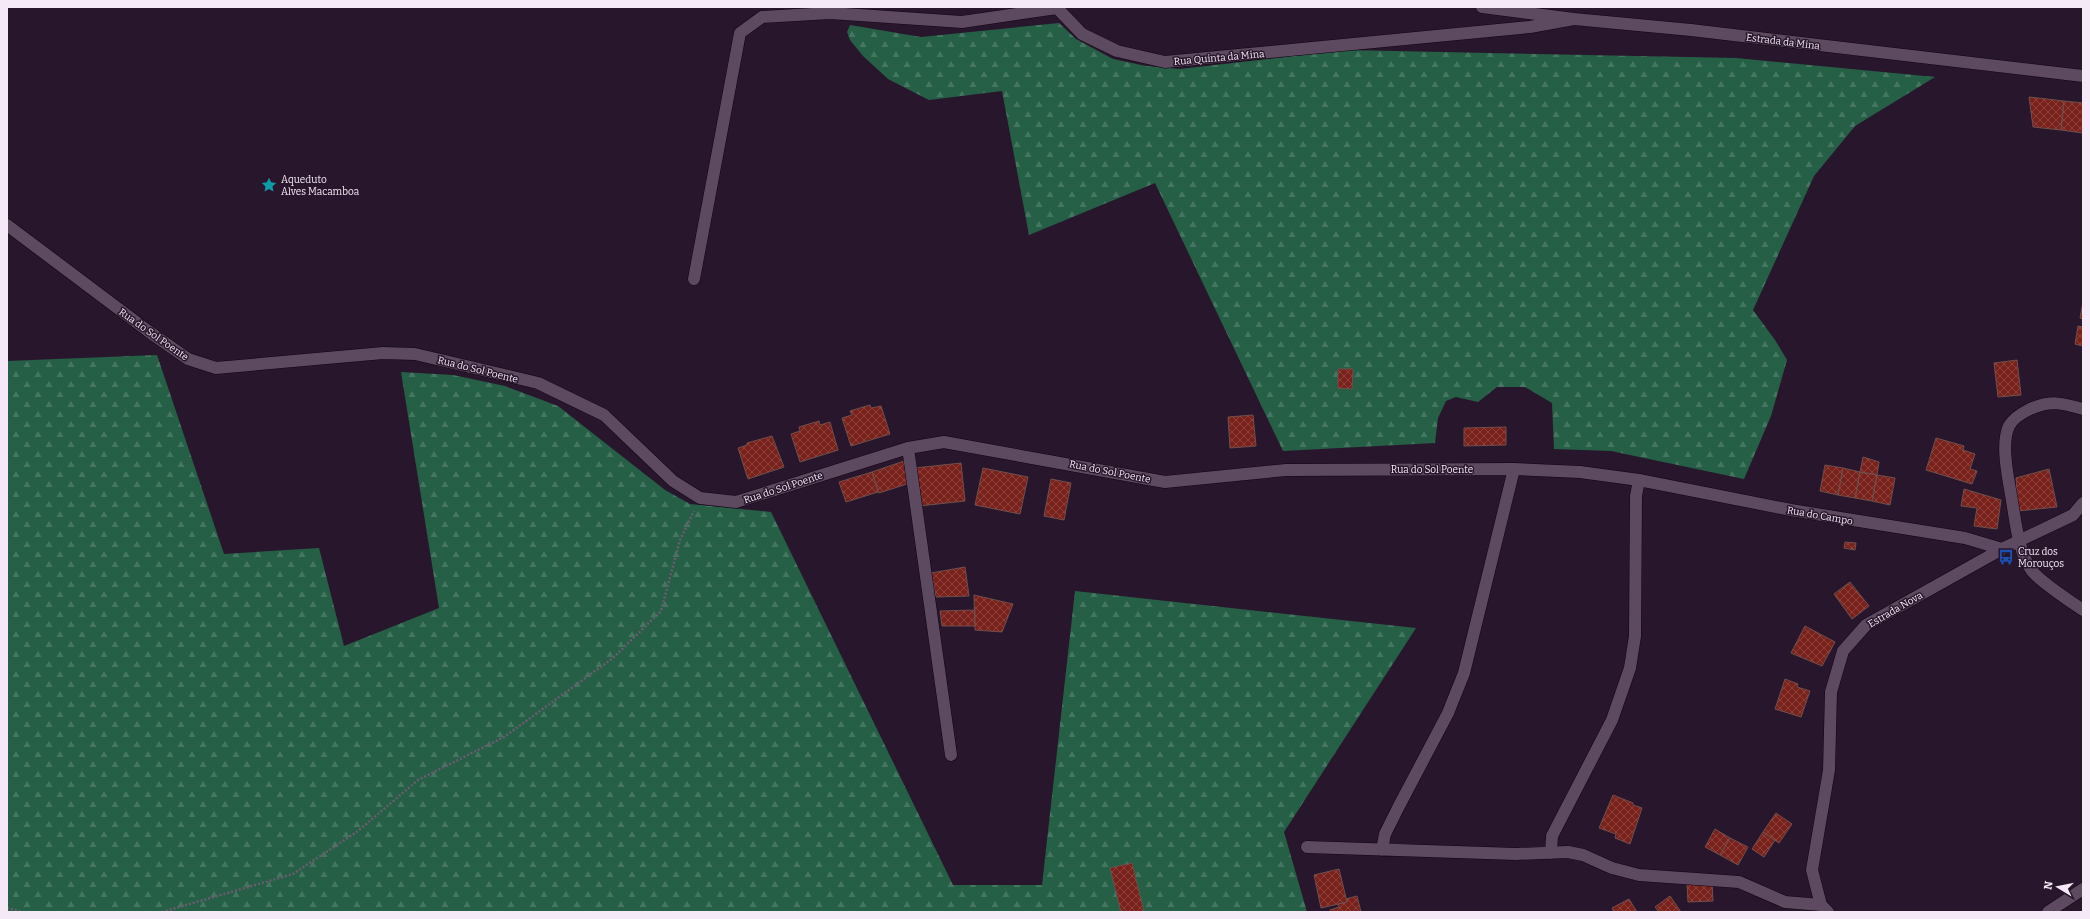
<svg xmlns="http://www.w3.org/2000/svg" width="2090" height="919" font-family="Bitter,serif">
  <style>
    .forest { fill: url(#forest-firs) }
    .building { fill: url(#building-cross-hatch); stroke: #704f4b }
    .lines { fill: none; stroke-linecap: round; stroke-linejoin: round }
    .minor-casing { stroke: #110313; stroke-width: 13 }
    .path { stroke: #6b5c6f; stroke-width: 2.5; stroke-dasharray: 2 2; stroke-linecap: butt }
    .minor { stroke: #5d4960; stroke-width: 12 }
    .labels { text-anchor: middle; stroke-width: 3; stroke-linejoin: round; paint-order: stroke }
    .street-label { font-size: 10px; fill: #f5e9f7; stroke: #28172c }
    .poi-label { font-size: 10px; fill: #f5e9f7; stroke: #28172c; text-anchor: start }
  </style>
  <defs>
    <pattern id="forest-firs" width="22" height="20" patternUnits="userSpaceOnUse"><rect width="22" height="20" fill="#255f46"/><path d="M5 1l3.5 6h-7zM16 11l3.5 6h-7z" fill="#457661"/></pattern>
    <pattern id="building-cross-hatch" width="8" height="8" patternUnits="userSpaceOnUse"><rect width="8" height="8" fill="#79211b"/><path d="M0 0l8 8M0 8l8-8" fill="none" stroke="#8d413d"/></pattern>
  </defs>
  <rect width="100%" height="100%" fill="#28172c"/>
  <path class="forest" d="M1059,23L1076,39L1113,59L1146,66L1180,69L1345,50L1736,58L1935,77L1855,126L1814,176L1753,310L1775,340L1787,360L1771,416L1744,479L1611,451L1554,449L1552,403L1525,387H1497L1478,402L1456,397L1446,401L1438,418L1435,443L1283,451L1155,183L1029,235L1002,91L929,100L888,79L863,56L850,40L847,32L850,25L921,37Z
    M157,355L224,554L319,548L344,646L439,608L401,372L453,375L505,386L558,406L665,490L690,504L771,512L953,885H1042L1075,591L1416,628L1284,832L1307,912H7V361Z"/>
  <path class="building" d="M2029,97L2064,101L2061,130L2033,127Z
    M2064,101L2083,103V133L2061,130Z
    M2083,302V319L2080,318Z
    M2078,326L2083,327V346L2075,344Z
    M2017,360L2021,395L1998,397L1994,363Z
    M1338,369H1353L1352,389L1338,388Z
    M870,405L871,408L881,406L890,434L851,446L842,418L852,415L850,411Z
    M1253,415L1256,446L1230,448L1228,417Z
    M819,421L820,425L830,422L838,450L800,462L791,434L800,431L799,427Z
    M1506,427V445L1464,446V428Z
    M772,436L784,467L748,479L738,448L747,445V443Z
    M1936,438L1964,446L1963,450L1975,454L1970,469L1977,471L1972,484L1926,470Z
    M1863,457L1879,462L1877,475L1860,472Z
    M904,461L910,483L879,493L872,472Z
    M961,463L965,501L919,506L915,468Z
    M1825,465L1843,468L1838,495L1820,491Z
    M983,468L1028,477L1020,514L975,505Z
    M1843,468L1860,472L1855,498L1838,495Z
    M2049,469L2057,507L2018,511L2016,478Z
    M872,472L878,492L846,502L839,482Z
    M1860,472L1877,475L1872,501L1855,498Z
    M1877,475L1895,478L1890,505L1872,501Z
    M1051,479L1071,483L1064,520L1044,516Z
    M1964,489L2001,500L1997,529L1974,526L1977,508L1961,506Z
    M1845,542L1856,543L1855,550L1844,548Z
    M965,567L969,596L936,597L931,573Z
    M1850,582L1869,606L1852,619L1834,594Z
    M974,595L1013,604L1002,632L975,630Z
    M975,610V626H942L940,611Z
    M1805,626L1835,642L1822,666L1791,653Z
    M1785,679L1798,684L1797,687L1810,691L1801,717L1775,709Z
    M1613,795L1633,803V805L1642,808L1630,844L1615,838L1616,834L1599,828Z
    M1776,813L1792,824L1779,843L1763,832Z
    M1715,829L1730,838L1720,855L1705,847Z
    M1763,832L1775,840L1764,857L1752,849Z
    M1730,838L1748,847L1738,865L1720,855Z
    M1132,863L1144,912H1121L1110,868Z
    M1339,869L1347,902L1321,908L1314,875Z
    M1712,882L1713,901L1688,902L1687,883Z
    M1357,896L1361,912H1331L1330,910L1339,907L1338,904L1347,902L1346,899Z
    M1670,896L1681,912H1659L1655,907Z
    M1629,899L1637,912H1614L1612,908Z"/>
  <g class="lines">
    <g class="minor-casing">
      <path id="minor" d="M1482,7L1574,19L1691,30L2083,76
        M7,225L148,331L188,359L216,368L383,353L415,354L538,383L604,415L673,481L700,498L736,502L908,448L944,442L1165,482L1286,470L1514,469L1580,472L1639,480L1791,510L1965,538L2002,549
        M694,279L740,33L762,17L830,13L962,22L1057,8L1082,34L1117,51L1165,62L1530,27L1574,19
        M2083,409C2062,403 2051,400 2030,409C2022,413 2013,418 2009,426C2000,445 2009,481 2012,501C2016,524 2018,551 2032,571C2040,581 2071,602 2083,610
        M908,448L951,755
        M1307,847L1516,854L1568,852L1583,855L1612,868L1639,875L1739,882L1785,902L1821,905
        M1382,850L1385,834L1399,806L1448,713L1464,673L1514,469
        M1551,853L1552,836L1612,720L1630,668L1635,636L1636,496L1639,480
        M1828,912L1821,905L1812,870L1829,770L1831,692L1843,651L1866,625L2002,549L2073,515L2083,503
        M2048,912L2083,889"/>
    </g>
    <path class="path" d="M7,908L22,912
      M162,912L293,874L358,831L418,780L504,737L613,658L661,611L680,540L694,511"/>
    <use href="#minor" class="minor"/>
  </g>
  <defs>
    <g id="sight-bare" transform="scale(1.2)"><path d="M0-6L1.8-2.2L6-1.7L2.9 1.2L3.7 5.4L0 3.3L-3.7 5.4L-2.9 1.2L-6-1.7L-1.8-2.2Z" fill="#0f9aa8" stroke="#28172c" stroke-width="2.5" paint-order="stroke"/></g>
    <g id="bus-bare" transform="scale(1.2)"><path d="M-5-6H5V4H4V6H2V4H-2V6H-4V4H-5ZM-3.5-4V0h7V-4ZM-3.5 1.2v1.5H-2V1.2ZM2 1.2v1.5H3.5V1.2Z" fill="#1a4fb4" stroke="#28172c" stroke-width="2.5" paint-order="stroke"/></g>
  </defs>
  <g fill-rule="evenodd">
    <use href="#sight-bare" x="269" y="185"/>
    <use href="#bus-bare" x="2006" y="557"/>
  </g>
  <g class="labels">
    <g class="street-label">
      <text transform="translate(1783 41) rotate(7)" y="4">Estrada da Mina</text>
      <text transform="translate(1219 57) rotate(-5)" y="4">Rua Quinta da Mina</text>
      <text transform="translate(154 334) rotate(35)" y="4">Rua do Sol Poente</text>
      <text transform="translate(478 369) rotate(14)" y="4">Rua do Sol Poente</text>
      <text x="1432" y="473">Rua do Sol Poente</text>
      <text transform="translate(1110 471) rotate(11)" y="4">Rua do Sol Poente</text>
      <text transform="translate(783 487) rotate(-18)" y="4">Rua do Sol Poente</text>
      <text transform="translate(1820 515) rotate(10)" y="4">Rua do Campo</text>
      <text transform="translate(1895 609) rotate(-30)" y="4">Estrada Nova</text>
    </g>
    <g class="poi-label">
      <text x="281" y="183">Aqueduto<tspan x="281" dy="12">Alves Macamboa</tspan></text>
      <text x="2018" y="555">Cruz dos<tspan x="2018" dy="12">Morouços</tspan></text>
    </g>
  </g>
  <rect width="2090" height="919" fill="none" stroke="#f5e9f7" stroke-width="16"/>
  <g transform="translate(2058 887) rotate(280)" stroke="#28172c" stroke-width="3" paint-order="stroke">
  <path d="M0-3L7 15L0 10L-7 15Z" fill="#f5e9f7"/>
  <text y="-6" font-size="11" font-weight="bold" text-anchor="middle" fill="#f5e9f7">N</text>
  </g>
</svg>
